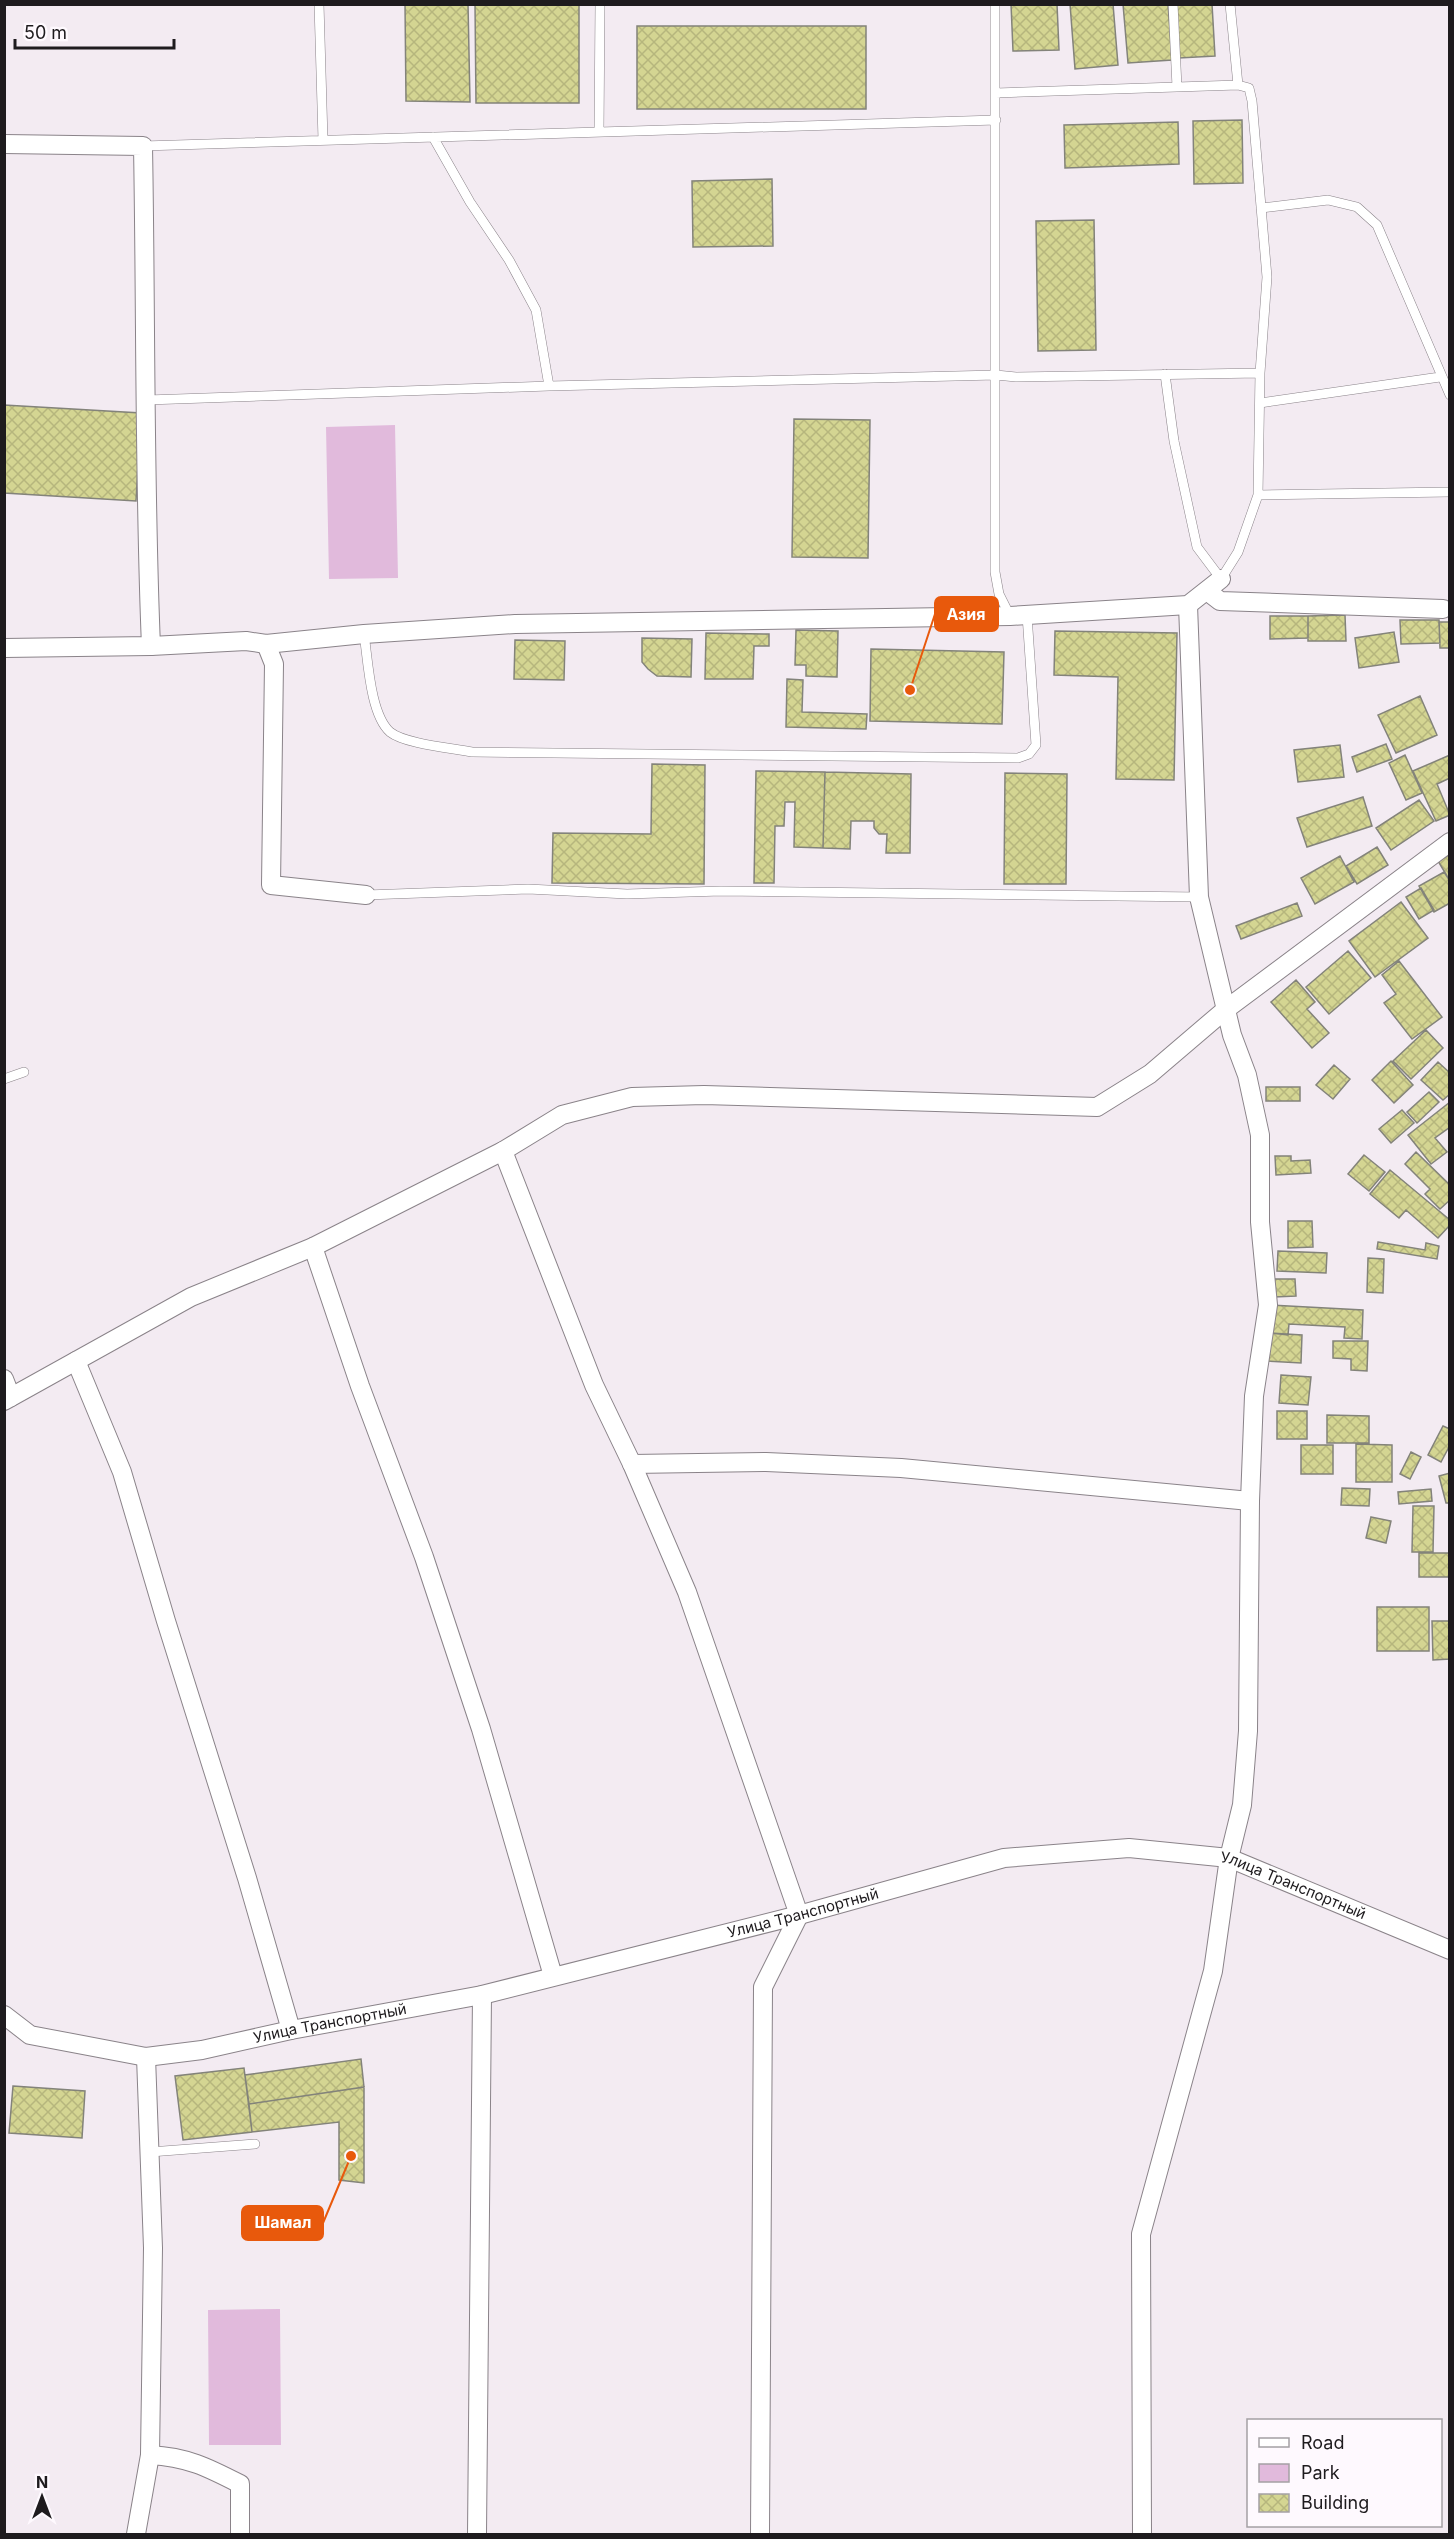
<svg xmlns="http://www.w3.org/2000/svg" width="1454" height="2539" font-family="Inter,sans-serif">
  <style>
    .green { fill: #e1badc }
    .building { fill: url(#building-cross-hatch); stroke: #83837a; stroke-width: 1.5 }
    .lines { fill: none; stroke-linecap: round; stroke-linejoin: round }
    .lane-casing { stroke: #8a8389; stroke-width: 10 }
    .street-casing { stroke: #8a8389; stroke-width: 20 }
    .lane { stroke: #fff; stroke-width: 9 }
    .street { stroke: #fff; stroke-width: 18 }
    .labels { text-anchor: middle; stroke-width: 5; stroke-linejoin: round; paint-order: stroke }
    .street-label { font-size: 15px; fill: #1e1b1e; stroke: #fef9fe }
    .leader { fill: none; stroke: #e8590c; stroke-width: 2 }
    .callout-dot { fill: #e8590c; stroke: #fef9fe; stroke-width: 2 }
    .callout { fill: #e8590c; stroke: #e8590c; stroke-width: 2 }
    .callout-label { font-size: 16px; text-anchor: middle; font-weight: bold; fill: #fff }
  </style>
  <defs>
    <pattern id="building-cross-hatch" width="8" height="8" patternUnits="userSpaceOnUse" patternTransform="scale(1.5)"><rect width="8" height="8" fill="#d4d592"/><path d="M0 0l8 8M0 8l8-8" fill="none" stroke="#b6b67d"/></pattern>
  </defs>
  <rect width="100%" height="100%" fill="#f3ebf2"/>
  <path class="green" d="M395,425L398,578L329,579L326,427Z
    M280,2309L281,2445H209L208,2310Z"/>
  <path class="building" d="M405,4H468L470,102L406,101Z
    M475,4H579V103H476Z
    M1011,4H1057L1059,50L1013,51Z
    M1070,4H1113L1118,65L1075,69Z
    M1123,4H1168L1172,60L1128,63Z
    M1176,4H1212L1215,56L1179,58Z
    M637,26H866V109H637Z
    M1242,120L1243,183L1194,184L1193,121Z
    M1178,122L1179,164L1065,168L1064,125Z
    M772,179L773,246L693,247L692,181Z
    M1094,220L1096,350L1038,351L1036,221Z
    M4,405L141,413L136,501L4,493Z
    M794,419L870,420L868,558L792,557Z
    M1345,615L1346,641H1308V616Z
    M1270,616H1308V638L1270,639Z
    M1400,620H1439L1440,643L1401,644Z
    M1439,622H1450V648H1440Z
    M796,630L838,631L837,677L806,676V665H795Z
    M1055,631L1177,633L1174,780L1116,779L1118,677L1054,675Z
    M1394,632L1399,662L1359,668L1355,638Z
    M706,633L769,634V646H754L753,679H705Z
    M642,638L692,639L691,677L657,676L648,669L642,662Z
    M515,640L565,641L564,680L514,679Z
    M871,649L1004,652L1002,724L870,721Z
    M787,679L803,680L802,712L867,714L866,729L786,727Z
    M1420,696L1437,735L1396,753L1378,715Z
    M1386,744L1392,759L1357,772L1352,757Z
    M1340,745L1344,777L1298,782L1294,750Z
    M1405,755L1422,793L1406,800L1389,763Z
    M1450,755V778L1437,784L1450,815L1436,821L1413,771Z
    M652,764L705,765L704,884L552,883L553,833L651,834Z
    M756,771L825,772L823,848L794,847L795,802H785L784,826H775L774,883H754Z
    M825,772L911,774L910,853H886L887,834H879L874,828V821H851L850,849L823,848Z
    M1005,773L1067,774L1066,884H1004Z
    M1363,797L1372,826L1307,847L1297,818Z
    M1419,800L1434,821L1391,850L1376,828Z
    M1377,847L1388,865L1357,884L1346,866Z
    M1450,854V881L1438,861Z
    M1340,856L1354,882L1315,904L1301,878Z
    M1444,872L1450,881V903L1434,912L1419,886Z
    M1421,888L1434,910L1419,919L1406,897Z
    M1401,902L1428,938L1375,977L1349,941Z
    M1297,903L1302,916L1241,939L1236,926Z
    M1348,951L1371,978L1329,1014L1306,987Z
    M1399,961L1442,1017L1412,1039L1384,1003L1396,994L1382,975Z
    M1296,980L1315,1002L1307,1009L1329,1033L1312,1048L1271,1002Z
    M1426,1030L1443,1048L1411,1079L1393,1061Z
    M1391,1061L1413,1085L1394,1103L1372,1080Z
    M1438,1062L1450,1073V1094L1443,1100L1421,1080Z
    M1334,1065L1350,1079L1333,1099L1316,1085Z
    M1266,1087H1300V1101H1266Z
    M1429,1092L1439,1102L1417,1123L1407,1112Z
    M1450,1102V1127L1435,1138L1447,1152L1431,1164L1408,1135Z
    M1402,1110L1414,1123L1391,1143L1379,1129Z
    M1416,1152L1450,1185V1200L1440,1209L1425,1194L1430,1189L1405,1164Z
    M1364,1155L1385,1172L1369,1191L1348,1174Z
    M1275,1156H1291V1161L1310,1160L1311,1173L1276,1175Z
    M1390,1170L1450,1220V1225L1438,1238L1406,1210L1399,1218L1370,1194Z
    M1288,1221H1312L1313,1247L1288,1248Z
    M1378,1242L1425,1250L1426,1243L1439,1246L1437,1259L1377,1249Z
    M1278,1251L1327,1253L1326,1273L1277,1271Z
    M1368,1258L1384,1259L1383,1293L1367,1292Z
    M1274,1279H1295L1296,1296L1274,1297Z
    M1270,1305L1363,1310L1362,1339L1344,1338L1345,1327L1289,1324L1288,1335L1269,1333Z
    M1269,1333L1302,1335L1301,1363L1267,1361Z
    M1333,1341H1368L1367,1371L1351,1370V1359L1333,1358Z
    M1281,1375L1311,1377L1308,1405L1279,1403Z
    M1277,1411H1307V1439H1277Z
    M1327,1415L1369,1416V1443H1327Z
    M1443,1426L1450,1429V1445L1441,1462L1428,1455Z
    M1356,1444L1392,1445V1482H1356Z
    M1301,1445H1333V1474H1301Z
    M1411,1452L1421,1457L1410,1479L1400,1474Z
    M1450,1473V1503H1446L1439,1476Z
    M1342,1488L1370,1489L1369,1506L1341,1505Z
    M1431,1489L1432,1501L1399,1504L1398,1492Z
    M1413,1506H1434L1433,1552H1412Z
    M1371,1517L1391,1521L1386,1543L1366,1538Z
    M1419,1553H1450V1577H1419Z
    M1377,1607H1429V1651H1377Z
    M1432,1621H1450V1659L1433,1660Z
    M361,2059L364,2087L249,2104L245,2075Z
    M244,2068L252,2132L183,2140L175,2076Z
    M13,2086L85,2091L82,2138L9,2133Z
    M364,2087V2183L339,2180V2122L252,2132L249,2104Z"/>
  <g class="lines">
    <g class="lane-casing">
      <path id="lane" d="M319,4L323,140
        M995,4V572L999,594L1010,616
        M1173,4L1177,87
        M1230,4L1238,85
        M996,93L1238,85L1249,88L1252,101L1267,277L1260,373L1258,495L1238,552L1221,579L1197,547L1174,441L1165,374
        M599,132L600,4
        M433,137L470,202L509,260L536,310L549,386
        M143,146L996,120
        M1261,208L1328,200L1357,207L1377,225L1450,395
        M147,400L549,386L996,375L1016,377L1260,373
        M1260,403L1440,377
        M1258,495L1450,492
        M364,634C368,660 370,714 390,732C405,744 452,748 472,752L1018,758L1029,754L1036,745L1027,615
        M366,895L528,889L627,894L721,891L1199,897
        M4,1079L24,1072
        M150,2152L255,2144"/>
    </g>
    <g class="street-casing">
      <g id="street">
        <path d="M4,144L143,146C146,313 144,480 151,646"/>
        <path d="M1207,591L1220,601L1443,609"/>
        <path d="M266,644L274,664L271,885L366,895"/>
        <path d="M4,648L151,646L246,641L266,644L364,634L515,624L1010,616L1188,605L1221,579"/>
        <path d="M503,1151L594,1385L632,1464L687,1592L799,1915L763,1987L760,2534"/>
        <path d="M313,1247L360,1386L424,1557L481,1729L553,1976"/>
        <path d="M76,1361L122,1472L166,1621L247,1878L291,2030"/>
        <path d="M4,1379L11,1397"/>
        <path d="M4,1401L191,1297L313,1247L503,1151L562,1115L632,1097L704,1095L1097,1107L1150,1074L1225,1010L1450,842"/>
        <path d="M632,1464L766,1462L901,1468L1250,1501"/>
        <path id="s1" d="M4,2015L30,2035L146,2057L202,2050L291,2030L482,1995L799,1915L1004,1858L1129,1848L1229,1858L1450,1950"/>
        <path d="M150,2455C187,2457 207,2467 240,2484V2534"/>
        <path d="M136,2534L150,2455L153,2248L146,2057"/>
        <path d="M477,2534L482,1995"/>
        <path d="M1142,2534L1141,2234L1213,1971L1229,1858L1242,1805L1248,1731L1250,1501L1254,1396L1268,1305L1260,1222V1135L1247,1075L1232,1035L1199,897L1188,605"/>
      </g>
    </g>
    <use href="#lane" class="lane"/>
    <use href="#street" class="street"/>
  </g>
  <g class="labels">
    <g class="street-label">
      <text dy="5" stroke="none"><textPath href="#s1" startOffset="1328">Улица Транспортный</textPath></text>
      <text dy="5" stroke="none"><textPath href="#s1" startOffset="824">Улица Транспортный</textPath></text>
      <text dy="5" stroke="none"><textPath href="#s1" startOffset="338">Улица Транспортный</textPath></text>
    </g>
  </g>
  <path class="leader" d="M910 690L935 614M351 2156L323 2223"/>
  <g class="callout-dot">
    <circle cx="910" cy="690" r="6"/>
    <circle cx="351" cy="2156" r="6"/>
  </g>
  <g class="callout">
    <rect x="935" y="597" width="63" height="34" rx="6"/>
    <rect x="242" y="2206" width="81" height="34" rx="6"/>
  </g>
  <g class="callout-label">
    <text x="966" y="620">Азия</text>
    <text x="283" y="2228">Шамал</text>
  </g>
  <rect width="1454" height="2539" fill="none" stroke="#1e1b1e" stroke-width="12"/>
  <rect x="1247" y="2419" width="195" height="108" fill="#fef9fe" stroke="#a4a0a4" stroke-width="1.5"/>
  <rect x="1259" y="2438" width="30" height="9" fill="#ffffff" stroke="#a4a0a4" stroke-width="1.5"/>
  <text x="1301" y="2449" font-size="18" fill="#1e1b1e">Road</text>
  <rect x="1259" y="2464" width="30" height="18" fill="#e1badc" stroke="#a4a0a4" stroke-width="1.5"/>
  <text x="1301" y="2479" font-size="18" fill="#1e1b1e">Park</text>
  <rect x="1259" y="2494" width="30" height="18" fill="url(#building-cross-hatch)" stroke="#a4a0a4" stroke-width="1.5"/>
  <text x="1301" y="2509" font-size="18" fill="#1e1b1e">Building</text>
  <g transform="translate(42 2497)" stroke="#fef9fe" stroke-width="4.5" paint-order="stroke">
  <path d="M0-4.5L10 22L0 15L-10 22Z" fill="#1e1b1e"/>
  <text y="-9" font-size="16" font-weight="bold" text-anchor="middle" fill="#1e1b1e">N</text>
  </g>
  <path d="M15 39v9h159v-9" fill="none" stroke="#1e1b1e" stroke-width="3"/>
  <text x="24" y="39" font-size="18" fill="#1e1b1e" stroke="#fef9fe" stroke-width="4.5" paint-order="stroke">50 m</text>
</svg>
